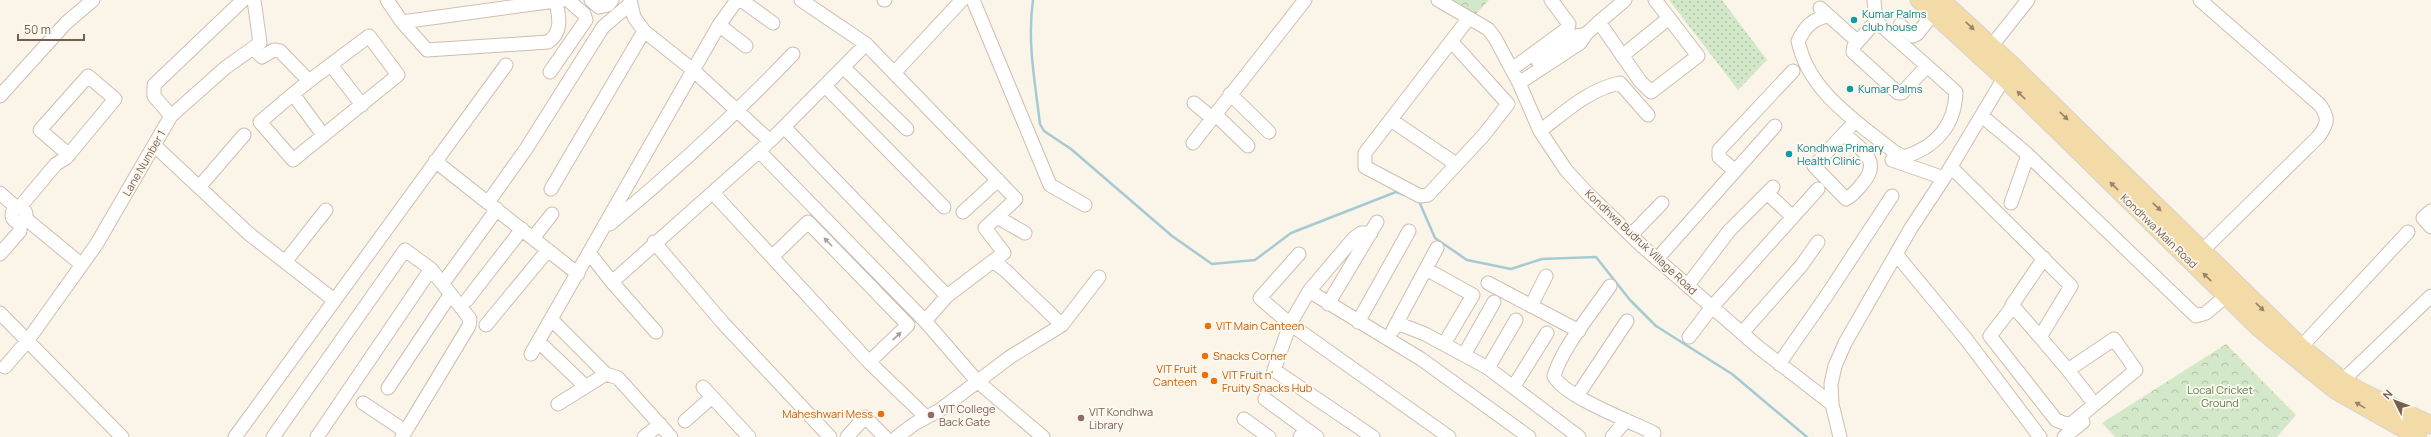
<svg xmlns="http://www.w3.org/2000/svg" width="2431" height="437" font-family="Manrope,sans-serif">
  <style>
    .grass { fill: url(#grass-dots) }
    .park { fill: url(#park-crowns) }
    .lines { fill: none; stroke-linecap: round; stroke-linejoin: round }
    .stream { stroke: #a6cad4; stroke-width: 2.5 }
    .minor-casing { stroke: #ccbeb0; stroke-width: 15 }
    .major-casing { stroke: #d8d2ce; stroke-width: 19 }
    .minor { stroke: #fff; stroke-width: 13 }
    .major { stroke: #f3dba8; stroke-width: 17 }
    .oneway { fill: #99846a }
    .oneway2 { fill: #ab9e95 }
    .culture-dot { fill: #0f9aa8; stroke: #fef9f0; stroke-width: 1.5 }
    .food-dot { fill: #e8710a; stroke: #fef9f0; stroke-width: 1.5 }
    .education-dot { fill: #8d6e63; stroke: #fef9f0; stroke-width: 1.5 }
    .labels { text-anchor: middle; stroke-width: 3.5; stroke-linejoin: round; paint-order: stroke }
    .culture-label { font-size: 11px; fill: #0d838f; stroke: #fef9f0; text-anchor: start }
    .street-label { font-size: 11px; fill: #735e4f; stroke: #fef9f0 }
    .food-label { font-size: 11px; fill: #c56008; stroke: #fef9f0; text-anchor: start }
    .park-label { font-size: 11px; fill: #577d4b; stroke: #fef9f0 }
    .education-label { font-size: 11px; fill: #785e54; stroke: #fef9f0; text-anchor: start }
  </style>
  <defs>
    <pattern id="grass-dots" width="8" height="8" patternUnits="userSpaceOnUse"><rect width="8" height="8" fill="#d3e8c9"/><path d="M2 2h.1M6 6h.1" fill="none" stroke="#b0bfa6" stroke-width="1.8" stroke-linecap="round"/></pattern>
    <pattern id="park-crowns" width="20" height="18" patternUnits="userSpaceOnUse"><rect width="20" height="18" fill="#d3e8c9"/><path d="M2 6a3 3 0 1 1 6 0M12 15a3 3 0 1 1 6 0" fill="none" stroke="#b0bfa6"/></pattern>
  </defs>
  <rect width="100%" height="100%" fill="#fbf5e9"/>
  <path class="grass" d="M1669,0H1722L1767,60L1738,90Z"/>
  <path class="park" d="M1450,0H1489L1474,16Z
    M2226,344L2296,415L2277,437H2115L2102,423Z"/>
  <g class="lines">
    <path class="stream" d="M1033,0C1027,41 1035,82 1040,124L1044,131L1071,149L1172,236L1212,264L1255,260L1291,233L1396,192L1405,195
      M1418,199L1435,238L1467,260L1511,269L1542,259L1596,257L1630,300L1656,326L1732,374L1807,437"/>
    <g class="minor-casing">
      <path id="minor" d="M387,0L402,22L427,50L548,42C563,32 559,17 556,1
        M591,0L599,7L608,5L612,0
        M630,0L634,17L644,31L693,70L770,141L866,44
        M741,0L773,23
        M801,0L866,44L1016,199L985,228L1004,253L993,261
        M884,0H885
        M973,0L1050,185L1085,205
        M1438,0L1488,29L1495,38L1519,83L1540,131L1566,170L1587,193L1642,246L1758,347L1832,404
        M1625,0L1599,22L1640,81L1651,92L1698,56L1669,18
        M1874,0L1876,21L1854,46L1853,52L1898,93H1902L1927,66L1876,21
        M2200,0L2320,105C2329,118 2328,123 2319,136L2202,251
        M1820,8L1857,41
        M1829,16C1813,18 1805,27 1798,41C1809,92 1855,120 1893,151L1904,157C1936,147 1955,125 1956,92L1927,66
        M402,22L562,0
        M719,25L746,46
        M1900,25L1913,36L1917,34L1934,13
        M1451,41L1508,104L1483,136L1428,195L1420,196L1365,167V153L1469,18
        M253,48L262,57L274,50L280,51L309,81L369,36L398,75L293,160L260,122L293,94
        M1986,53L2028,0
        M1622,56L1669,18L1655,0
        M1538,61L1571,37L1586,34
        M331,65L362,105
        M844,68L907,129
        M1512,69L1568,28L1569,24L1551,0
        M550,72L586,20L584,14L568,0
        M894,73L962,0
        M309,81L293,94L323,135
        M1519,83L1580,43L1586,34L1599,22
        M826,87L944,207
        M1230,94L1269,132
        M0,96L66,23L93,0
        M1194,103L1212,118
        M1215,114L1248,146
        M171,116L154,96V85L243,0
        M1982,116L2026,153L2196,316L2206,313L2232,291
        M1391,120L1456,164
        M784,127L947,296L993,261L1006,271L1062,325
        M1540,131C1565,112 1589,89 1620,83L1648,115
        M1844,134C1861,149 1883,161 1862,184C1858,189 1852,196 1846,199L1814,166L1850,127
        M1193,143L1305,0
        M155,146L248,233L334,300
        M759,151L925,321L977,381L1043,437
        M1892,160L1944,178
        M435,161L578,274
        M1951,167L2071,286L2040,337L2068,370L2114,339L2136,370L2072,423L2066,424L2056,420L1990,336L2013,306
        M1735,171L1719,157V150L1793,71
        M200,186L244,135
        M551,189L644,31
        M0,193L17,208
        M713,193L869,362L926,417
        M1767,193L1793,217
        M489,201L526,149L603,27L630,4
        M2011,203L2028,155
        M12 215a7 7 0 1 1 14 0a7 7 0 1 1-14 0Z
        M19,208L56,164L66,158L115,99L88,76L40,130L69,155
        M2431,211L2423,218L2431,227
        M963,212L998,180
        M997,217L1025,233
        M25,218L76,260
        M610,224C674,171 735,115 793,54
        M1631,235L1662,203
        M533,238L552,214
        M654,242L723,323L830,437
        M0,254L20,231V222
        M590,254L612,282L766,145
        M1299,254L1260,298L1290,324L1309,291L1421,359L1529,437
        M1896,254L1966,339L2040,437
        M772,257L808,222L908,325L869,362
        M1657,259L1775,126
        M285,262L326,210
        M1426,269L1473,295L1444,344
        M446,279L497,209
        M612,282L656,332
        M1488,283L1579,331
        M1688,285L1729,231L1773,187
        M1610,286C1594,310 1561,349 1554,376C1563,396 1632,422 1654,433L1650,437
        M1309,291L1354,238L1361,233H1371
        M467,300L522,229
        M1328,304L1377,222
        M1531,306L1546,276
        M0,313L122,437
        M552,320L606,374L618,378L671,437
        M925,321L947,296
        M1358,322L1409,231
        M1397,323L1425,334L1488,368L1579,437
        M486,325L548,250
        M1393,330L1437,248
        M1742,333L1801,266L1818,242
        M1689,337L1712,307L1818,189
        M2040,337L2012,305L2044,258
        M539,342L585,386
        M2301,347L2408,232
        M531,354L719,25L737,0
        M1464,355L1494,302
        M1779,364L1827,295L1892,196
        M5,367L28,340L96,245L171,116L225,68L260,43L254,0
        M1488,368L1516,320
        M2068,370L2089,397
        M1514,386L1547,333
        M2337,386L2431,296
        M703,387L749,437
        M388,388L450,295
        M1577,396L1627,321
        M1265,399L1306,429
        M363,403L405,431
        M558,404L606,374
        M1244,419L1269,437
        M685,421L712,397
        M235,437L506,65
        M273,437L405,250L431,269L470,319L469,326L402,437
        M317,437L431,269
        M644,437L660,424
        M847,437L865,417L885,437
        M897,437L914,424L940,410L1010,357L1062,325L1099,277
        M1300,437L1306,429L1317,437
        M1373,437L1274,370L1290,324L1449,437
        M1612,437L1626,420
        M1840,437L1832,404L1831,384L1835,366L1845,343L1911,228L1944,178L2004,78
        M2064,437L2083,422"/>
    </g>
    <g class="major-casing">
      <path id="major" d="M1919,0L2004,78L2260,329L2335,390L2418,437
        M1941,0L2012,65L2301,347L2342,380L2360,391L2431,425"/>
    </g>
    <use href="#minor" class="minor"/>
    <use href="#major" class="major"/>
  </g>
  <defs><path id="oneway-solid" d="M-6-.8H1V-3.2L6.5 0L1 3.2V.8H-6Z"/></defs>
  <g class="oneway">
    <use href="#oneway-solid" transform="translate(1970 26) rotate(43)"/>
    <use href="#oneway-solid" transform="translate(2021 95) rotate(-136)"/>
    <use href="#oneway-solid" transform="translate(2064 116) rotate(44)"/>
    <use href="#oneway-solid" transform="translate(2114 186) rotate(-136)"/>
    <use href="#oneway-solid" transform="translate(2157 207) rotate(44)"/>
    <use href="#oneway-solid" transform="translate(2207 277) rotate(-136)"/>
    <use href="#oneway-solid" transform="translate(2260 307) rotate(44)"/>
    <use href="#oneway-solid" transform="translate(2360 405) rotate(-149)"/>
  </g>
  <g class="oneway2">
    <use href="#oneway-solid" transform="translate(828 242) rotate(-134)"/>
    <use href="#oneway-solid" transform="translate(897 336) rotate(-43)"/>
  </g>
  <g class="culture-dot">
    <circle cx="1854" cy="20" r="4"/>
    <circle cx="1850" cy="89" r="4"/>
    <circle cx="1789" cy="154" r="4"/>
  </g>
  <g class="food-dot">
    <circle cx="1208" cy="326" r="4"/>
    <circle cx="1205" cy="356" r="4"/>
    <circle cx="1205" cy="375" r="4"/>
    <circle cx="1214" cy="381" r="4"/>
    <circle cx="881" cy="414" r="4"/>
  </g>
  <g class="education-dot">
    <circle cx="931" cy="415" r="4"/>
    <circle cx="1081" cy="418" r="4"/>
  </g>
  <g class="labels">
    <g class="culture-label">
      <text x="1862" y="18">Kumar Palms<tspan x="1862" dy="13">club house</tspan></text>
      <text x="1858" y="93">Kumar Palms</text>
      <text x="1797" y="152">Kondhwa Primary<tspan x="1797" dy="13">Health Clinic</tspan></text>
    </g>
    <g class="street-label">
      <text transform="translate(144 163) rotate(-60)" y="4">Lane Number 1</text>
      <text transform="translate(2159 231) rotate(44)" y="4">Kondhwa Main Road</text>
      <text transform="translate(1641 242) rotate(43)" y="4">Kondhwa Budruk Village Road</text>
    </g>
    <g class="food-label">
      <text x="1216" y="330">VIT Main Canteen</text>
      <text x="1213" y="360">Snacks Corner</text>
      <text x="1197" y="373" text-anchor="end">VIT Fruit<tspan x="1197" dy="13">Canteen</tspan></text>
      <text x="1222" y="379">VIT Fruit n'<tspan x="1222" dy="13">Fruity Snacks Hub</tspan></text>
      <text x="873" y="418" text-anchor="end">Maheshwari Mess</text>
    </g>
    <g class="park-label">
      <text x="2220" y="394">Local Cricket<tspan x="2220" dy="13">Ground</tspan></text>
    </g>
    <g class="education-label">
      <text x="939" y="413">VIT College<tspan x="939" dy="13">Back Gate</tspan></text>
      <text x="1089" y="416">VIT Kondhwa<tspan x="1089" dy="13">Library</tspan></text>
    </g>
  </g>
  <g transform="translate(2395 401) rotate(312)" stroke="#fef9f0" stroke-width="3" paint-order="stroke">
  <path d="M0-3L7 15L0 10L-7 15Z" fill="#735e4f"/>
  <text y="-6" font-size="11" font-weight="bold" text-anchor="middle" fill="#735e4f">N</text>
  </g>
  <path d="M18 34v6h66v-6" fill="none" stroke="#735e4f" stroke-width="2"/>
  <text x="24" y="34" font-size="12" fill="#735e4f" stroke="#fef9f0" stroke-width="3" paint-order="stroke">50 m</text>
</svg>
